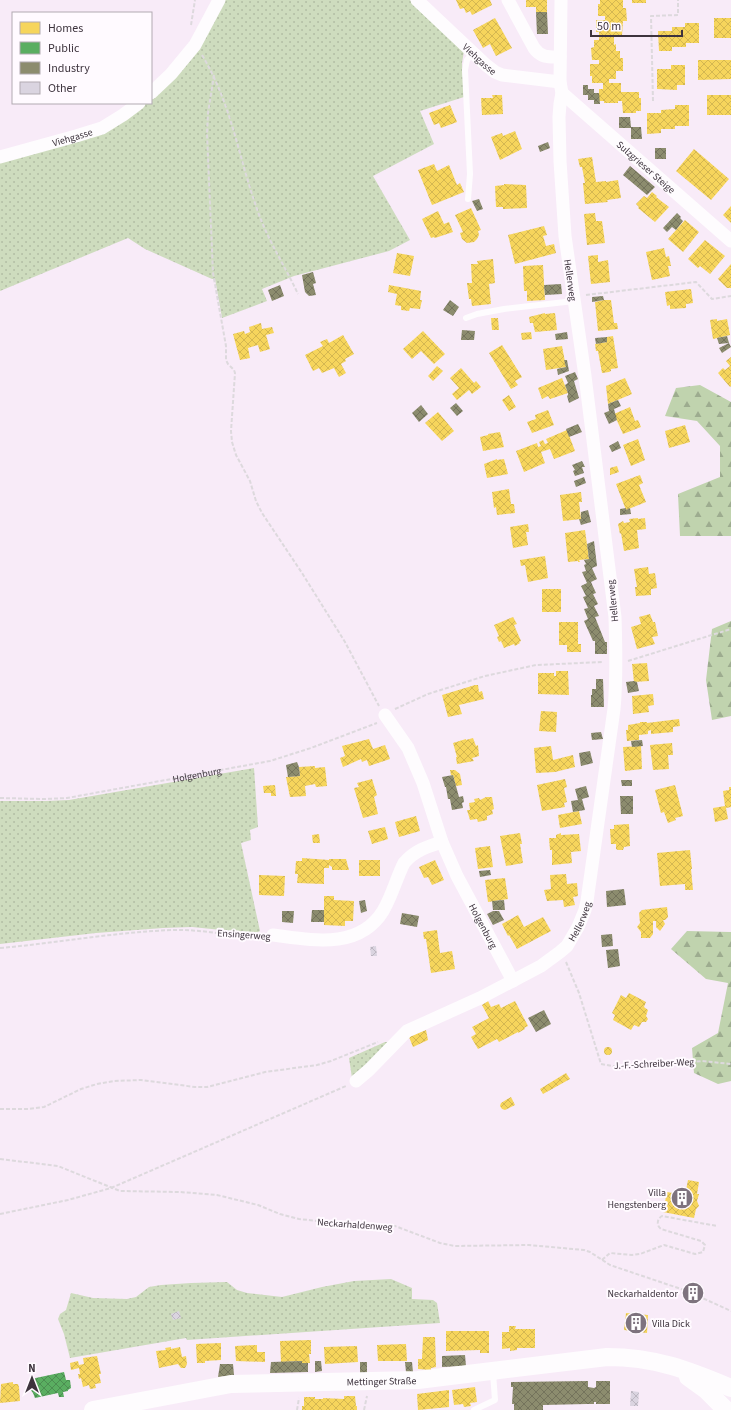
<svg xmlns="http://www.w3.org/2000/svg" width="731" height="1410" font-family="'Source Sans 3',sans-serif">
  <style>
    .grass { fill: url(#grass-dots) }
    .forest { fill: url(#forest-firs) }
    .homes { fill: url(#homes-cross-hatch) }
    .public { fill: url(#public-cross-hatch) }
    .industry { fill: url(#industry-cross-hatch) }
    .building { fill: url(#building-cross-hatch) }
    .lines { fill: none; stroke-linecap: round; stroke-linejoin: round }
    .path { stroke: #ddd9dd; stroke-width: 2; stroke-dasharray: 4 2; stroke-linecap: butt }
    .service { stroke: #fefcfe; stroke-width: 6 }
    .minor { stroke: #fefcfe; stroke-width: 13 }
    .secondary { stroke: #fefcfe; stroke-width: 18 }
    .labels { text-anchor: middle; stroke-width: 4; stroke-linejoin: round; paint-order: stroke }
    .street-label { font-size: 10px; fill: #3d333d; stroke: #fffaff }
    .poi-label { font-size: 10px; fill: #3d333d; stroke: #fffaff; text-anchor: end }
  </style>
  <defs>
    <pattern id="grass-dots" width="8" height="8" patternUnits="userSpaceOnUse"><rect width="8" height="8" fill="#cedcbe"/><path d="M2 2h.1M6 6h.1" fill="none" stroke="#b2bda4" stroke-width="1.8" stroke-linecap="round"/></pattern>
    <pattern id="forest-firs" width="22" height="20" patternUnits="userSpaceOnUse"><rect width="22" height="20" fill="#c0d3ae"/><path d="M5 1l3.5 6h-7zM16 11l3.5 6h-7z" fill="#9dac8f"/></pattern>
    <pattern id="homes-cross-hatch" width="8" height="8" patternUnits="userSpaceOnUse"><rect width="8" height="8" fill="#f6d55c"/><path d="M0 0l8 8M0 8l8-8" fill="none" stroke="#d4b751"/></pattern>
    <pattern id="public-cross-hatch" width="8" height="8" patternUnits="userSpaceOnUse"><rect width="8" height="8" fill="#5aae61"/><path d="M0 0l8 8M0 8l8-8" fill="none" stroke="#4c8e51"/></pattern>
    <pattern id="industry-cross-hatch" width="8" height="8" patternUnits="userSpaceOnUse"><rect width="8" height="8" fill="#8c8c6e"/><path d="M0 0l8 8M0 8l8-8" fill="none" stroke="#74735c"/></pattern>
    <pattern id="building-cross-hatch" width="8" height="8" patternUnits="userSpaceOnUse"><rect width="8" height="8" fill="#dad4e0"/><path d="M0 0l8 8M0 8l8-8" fill="none" stroke="#bcb6c1"/></pattern>
  </defs>
  <rect width="100%" height="100%" fill="#f8ebf8"/>
  <path class="grass" d="M222,0H410L464,51L462,63L464,97L420,111L434,144L373,176L410,240L389,251L294,276L262,289L267,301L222,318L215,279H212L145,249L128,238L0,291V161L83,138L143,103H151V97Z
    M254,768L258,827L250,830L251,840L241,843L260,931L256,933H251L192,927L163,928L96,933L0,944V801H46L69,800Z
    M385,1042H389L352,1078L349,1058Z
    M391,1279L412,1288V1299L433,1300L437,1303L440,1323L187,1340L186,1338L70,1358L64,1334L58,1319L60,1314L66,1310L71,1293L93,1298L127,1299L136,1297L149,1287L161,1285L191,1283L227,1282L237,1290L247,1293L282,1297L322,1287L354,1281Z"/>
  <path class="forest" d="M700,385L731,402V536H680L678,494L720,477V446L697,421L665,416L676,388Z
    M731,621V716L712,720L706,680L712,629Z
    M687,931L731,932V1081L718,1084L694,1073L692,1048L718,1033L728,983L706,979L671,949Z"/>
  <path class="homes" d="M456,0H490L492,5L472,15L470,11L466,13L464,8L460,9Z
    M526,0H547V12H536V7H526Z
    M600,0H623V8H626L627,21H623L622,35H614V45L616,44V51H620V58H623V71H616V79H609V83H621V92H639V98H641V111H636V113H623L622,101H618V103H604V101H599V89H603V83H592V76H590V64H599V60H592L591,48L594,47V40H599V32H596V20H605V16H598V4H600Z
    M632,0H646V3H632Z
    M495,18L512,48L496,56L490,44L483,48L473,30Z
    M714,18H731V38H714Z
    M685,23H699V43H686V47H672V51H659L658,31H672V27H685Z
    M698,60H731V79L698,80Z
    M671,65H685V85H677V90L657,89V69H671Z
    M492,95H502L503,114L482,115L481,98H493Z
    M707,95H731V115H707Z
    M450,105L457,122L441,128L439,123L434,125L429,113Z
    M675,105H689V126H675V129H661V133L647,134V113H661V110L675,109Z
    M515,131L522,149L500,160L491,137L502,133L503,136Z
    M694,149L729,179L711,200L676,171Z
    M592,157L596,182L606,181V182L618,180L621,198L607,200L608,202L585,204L583,183H585L582,167H580L578,159Z
    M434,164L437,171L449,165L457,185L460,183L464,192L432,205L418,170Z
    M504,184L526,185L527,208L503,209V207H496L495,186L504,185Z
    M652,192L657,196L656,197L669,207L655,222L638,208L639,207L636,204L644,196L647,198Z
    M731,206V223L723,215Z
    M471,208L481,230L478,231L479,235L477,239L474,242L467,243L462,239L460,233L463,232L455,215Z
    M438,211L444,224L449,222L453,232L435,238L434,237L431,238L422,219Z
    M595,213L596,221H602L605,243L587,245L584,214Z
    M685,220L699,232L683,252L668,239Z
    M544,226L547,235L543,236L546,246L554,244L556,253L515,264L508,235Z
    M705,240L725,256L710,274L700,266L698,268L688,259Z
    M664,248L666,257L669,256L671,266H668L670,276L652,280L646,252Z
    M397,253L414,256L410,276L393,273Z
    M598,255V262L608,260L610,282L591,284L588,256Z
    M493,259L495,283L489,284L491,304L472,306L471,299H469L467,283H472L471,264H478L477,261Z
    M731,264V288H727L718,279Z
    M543,265L545,300L527,301V291H524L523,266Z
    M389,285L421,291L420,300H422L420,309L410,308L409,311L401,310V306L395,305L397,294L388,292Z
    M691,289L693,303L686,304V308L670,309V305L667,306L665,292Z
    M604,300H611L614,323H617L618,329L598,331L595,302Z
    M545,313V314L555,313L557,330L535,332L533,323H530L529,317Z
    M491,318H498L499,330H492Z
    M717,319V321L727,319L730,335L713,339L710,320Z
    M261,323L262,329L272,327L274,333L266,335L270,349L260,352L258,345L248,348L250,358L240,360L233,334L244,331L245,334L250,332L249,327Z
    M423,331L445,354L434,364L421,351L412,359L403,349Z
    M531,332L532,339L522,340L521,333Z
    M343,335L354,354L345,359L346,361L341,364L346,373L339,377L334,368L322,373L319,368L313,371L305,355L323,346L320,342L327,339L329,343Z
    M613,336L618,368L611,369V371L609,372L602,373L598,351H596L595,344L607,342V337Z
    M502,345L522,377L515,381L518,385L511,389L489,353Z
    M562,346L566,367L546,370L543,349Z
    M731,357V386L730,387L718,373L723,368L725,370L730,366L726,361Z
    M437,366L443,371L433,381L428,376Z
    M461,368L474,383L476,381L481,387L472,394L469,390L457,400L452,394L459,388L450,378Z
    M562,378L568,393L550,399L548,396L542,399L538,388Z
    M625,378L632,394L608,404L606,386Z
    M509,395L516,407L509,411L502,400Z
    M630,407L635,421L638,420L641,427L623,434L614,414Z
    M548,410L554,425L532,433L527,422L536,419L535,415Z
    M438,412L454,431L442,441L425,423Z
    M685,425L690,442L669,448L665,431Z
    M567,430L575,451L554,459L550,449L541,452L545,463L524,472L516,451L537,443L538,447L541,446L539,442L543,440L545,444L548,443L546,439Z
    M500,432L504,447L483,451L480,437L488,435V434Z
    M638,439L645,460L631,466L623,445Z
    M497,459V460L504,459L508,474L487,478L484,464Z
    M617,466L619,472L610,475V468Z
    M640,475L643,483L639,485L646,502L626,510L616,484Z
    M509,489L511,504H514L515,513L497,515L496,507L494,508L492,492Z
    M581,492L582,502H579L581,519L563,521L560,495Z
    M638,518V519L645,518L646,529L637,530L639,548L624,551L621,533L620,534L618,524L623,521L624,523L630,522L629,519Z
    M528,524L529,532H526L528,545L513,548L510,527Z
    M585,530L589,559L579,560L580,562H578V561L568,562L565,533Z
    M545,556L548,578L528,582L525,565L521,566L520,560Z
    M648,567L649,574L655,573L657,588L651,589V595L636,596L635,587H637L634,569Z
    M542,589H561V612H542Z
    M650,614L653,622H655L658,636L652,637L655,644L637,649L631,627L641,624L639,617Z
    M513,617L517,624L514,625L521,641L519,642L520,643L515,646L514,644L504,648L501,641L499,642L497,637L499,636L494,625Z
    M559,622H578V644H581V652H567V645H559Z
    M647,663L649,681L634,682L632,664Z
    M556,671H568L569,695L538,694V673H554V676H556Z
    M475,685H478L479,692L482,691L484,699L459,705L462,714L448,717L442,695Z
    M653,694L654,705L648,706L649,712L633,714L632,696Z
    M541,711L557,712L556,732L539,731Z
    M679,719L680,726L673,727V732L651,734V730L648,731V734L639,735V740L627,741L626,730H628V725L640,723V722H647V723Z
    M473,738L476,746L478,745L479,756L472,758L474,761L457,764L456,757H457L453,743L466,739V740Z
    M369,739L373,749L385,745L390,759L369,766L367,760L362,762L361,759L343,767L340,758L345,756L342,746Z
    M672,743L673,755H668L669,769L653,770L650,745Z
    M551,746L553,760L573,755L575,767L555,772L536,773L534,748Z
    M641,746L642,769L625,771L623,747Z
    M315,766V768L325,767L327,786L316,787L315,784L305,786L306,796L290,797L286,777L300,776L299,767Z
    M450,770H455L460,774L462,785L456,786L453,775H451Z
    M372,779L377,795L374,797L378,814L363,818L354,788L359,787L357,783Z
    M565,779L567,787L564,788L567,802L564,803L565,807L542,811L537,785Z
    M275,785L276,796H271V793H264L263,786Z
    M675,785L683,816L675,818L676,820L668,823L664,812L661,813L655,790Z
    M729,787H731V807L726,808L728,819L715,822L713,808L725,806L723,791L729,790Z
    M486,797H492L494,809L492,810L493,814L487,816V820L478,822L477,819L470,820L467,810H470L469,803L475,802L474,799L479,798L480,800Z
    M579,811L582,824L560,828L558,815Z
    M416,816L420,831L399,837L395,822Z
    M629,824L630,846L624,847L623,850H618L616,849V844H611L610,829H614V825Z
    M385,827L388,839L372,844L368,831Z
    M520,833L522,844H520L523,863L506,866L500,836Z
    M561,833V835L579,834L581,851L571,852L572,863L552,865V850H550L549,838H556V835Z
    M319,834L320,843H313L312,835Z
    M490,846L493,867L478,869L475,848Z
    M690,850L692,869H691L693,890H685V884L660,886L657,853Z
    M302,858L329,860V859H346L349,870H332V867L329,865V868H324V884L297,883L298,874H295L296,861H302Z
    M359,860H380V876H359Z
    M435,860L444,880L432,885L428,877L424,878L419,867Z
    M566,874L567,884L577,883L578,896L573,897L575,905L564,907L563,900L547,901L544,890L551,889L550,875Z
    M259,875L285,876L284,896L259,895Z
    M505,878L508,899L488,902L485,880Z
    M324,896H334V900L354,901L353,921H345V926L324,925Z
    M667,907L668,917L665,920H663L665,924L660,931L656,927V921H653V934L650,938H641V932L637,927L640,923L639,913L642,910Z
    M518,915L524,927L543,917L551,931L517,949L509,935L508,936L502,924Z
    M437,930L440,953L452,951L455,969L431,973L426,939H424L423,932Z
    M629,993L646,1002L644,1007L648,1010L646,1016L648,1019L646,1022H642L639,1027L634,1025L631,1030L613,1020L615,1015L612,1013L621,995L626,998Z
    M488,1001L491,1007L499,1004L501,1008L515,1001L528,1026L524,1028L525,1029L518,1033V1032L499,1042L497,1039L478,1049L471,1037L476,1034L472,1027L489,1018L482,1005Z
    M426,1030L428,1040L413,1047L409,1037Z
    M604 1051a4 4 0 1 1 8 0a4 4 0 1 1-8 0Z
    M566,1073L570,1079L543,1094L540,1089Z
    M511,1097L515,1105L505,1110L502,1109L500,1106L501,1103Z
    M688,1180L699,1182L697,1194H699L697,1201L699,1206L696,1209L694,1218L663,1212L667,1192L685,1195Z
    M626,1313L648,1315L647,1333L624,1330Z
    M509,1326H516L515,1329H535V1348H517V1350L510,1351V1348L502,1349V1332H509Z
    M446,1331H489V1353H480V1350L446,1351Z
    M423,1337H435L436,1367L431,1368V1370L418,1369V1359H422Z
    M311,1340V1354H309L310,1363H302V1361L281,1362L280,1341Z
    M221,1343V1360L205,1361V1363H197L196,1344Z
    M406,1344L407,1361H378L377,1345Z
    M257,1345V1352H265V1362L236,1361L235,1346Z
    M357,1346L358,1362L325,1364L324,1347Z
    M171,1347V1349L180,1347L182,1357L186,1356L187,1364L185,1368H181L178,1364L159,1368L156,1351L166,1350L165,1348Z
    M97,1356L101,1374H99L101,1383L95,1384L96,1388L90,1389L89,1385L83,1387L81,1378L79,1379L78,1374H80L79,1368L71,1370L70,1363L78,1361L79,1365L84,1364L83,1358Z
    M13,1382V1384H18L19,1387L20,1401L0,1403L1,1384Z
    M475,1387L477,1402L470,1403L471,1406L464,1407L463,1404L454,1405L452,1390Z
    M449,1390V1407L418,1410L417,1394Z
    M344,1396H355L356,1406H357V1410H302V1406H304V1397H315V1399H323V1398L344,1399Z"/>
  <path class="public" d="M64,1372L66,1380H70L71,1388L68,1390V1391L63,1392L64,1397H59L58,1393L35,1398L33,1393L30,1389L32,1384L31,1379Z"/>
  <path class="industry" d="M536,12H547L548,34H537Z
    M583,85H588V89H594V93H599L600,104H594V100H588V95H583Z
    M619,117H630L631,127H641L642,139H631V128H619Z
    M548,142L550,148L540,152L538,146Z
    M655,148H666V159H655Z
    M630,166L655,187L647,195L623,175Z
    M479,199L483,209L477,211L472,201Z
    M677,213L681,217L680,218L683,221L676,230L672,227L667,232L663,228Z
    M313,272L316,283L313,284L316,295L309,296L305,292L302,275Z
    M561,284L562,294L545,295L544,285Z
    M280,285L284,296L272,301L268,290Z
    M603,296L604,300L592,302V297Z
    M450,300L459,307L453,316L443,310Z
    M462,330L475,331L474,340H461Z
    M567,332L568,339L556,340L555,334Z
    M727,336L729,343L719,344L717,338Z
    M607,337V342L596,344L595,338Z
    M729,343L731,347L722,353L719,348Z
    M564,360H567L569,371L558,375L557,369L566,367Z
    M575,372L578,379L574,381L579,398L569,403L567,396L568,395V393L565,385L568,383L565,376Z
    M618,400L621,406L614,409L617,420L609,424L604,413L609,411L608,404Z
    M456,403L463,411L457,416L450,408Z
    M421,405L428,414L419,422L412,413Z
    M578,424L582,432L569,437L566,429Z
    M618,441L621,448L612,452L609,446Z
    M582,461L585,467H582L584,473L575,476L573,471L575,470L572,465Z
    M584,477L586,483L576,487L574,481Z
    M626,508V510L630,508L631,514L620,515V509Z
    M588,510L591,522L581,525L579,519H581V512Z
    M594,541L597,566L592,568L597,579L591,582L596,593L593,594L598,604L594,606L599,616L595,617L605,642H607V654H595V641H593L584,621L588,619L584,609L588,608L583,597L586,596L581,586L587,583L582,572L586,571L584,565L586,564L584,560L589,559L587,544Z
    M596,679H603L604,707H591V695H592V689H596Z
    M634,681L637,682L639,691L628,693L626,682Z
    M601,732L603,739L592,740L591,733Z
    M642,740L643,746L632,747L631,741Z
    M590,751L593,763L581,766L579,753Z
    M297,762L299,767L300,776L288,777L286,765Z
    M453,775L459,797L463,796L464,802L462,803L463,808L452,810L450,799H448L446,787H445L442,777Z
    M621,780H632V786H622Z
    M586,786L589,797L582,799L585,810L573,812L571,801L578,800L575,789Z
    M620,796H633V814H621Z
    M490,870L491,875L480,877L479,871Z
    M624,889L626,905L607,907L606,891Z
    M365,900L367,911L361,913L359,901Z
    M504,900L505,910H493L492,901Z
    M312,910H324V922H311Z
    M282,911H294L293,923L282,922Z
    M493,911H499L504,920L493,925L487,914Z
    M402,913L419,916L417,927L400,924Z
    M612,934L613,946L602,947L601,935Z
    M618,949L620,966L608,968L606,950Z
    M544,1010L551,1024L536,1032L528,1018Z
    M465,1355L466,1366L442,1367V1356Z
    M302,1361V1363H308V1372L270,1373L271,1362Z
    M315,1361H321L322,1371L315,1372Z
    M360,1362H367V1373H360Z
    M405,1362H412L413,1372H406Z
    M220,1364H233L234,1375L218,1377Z
    M588,1381V1387L594,1388L596,1387V1381H610V1404H596V1402H594V1404H587L543,1405V1410H514V1404H512L513,1387H511V1382Z"/>
  <path class="building" d="M376,946L377,956H371L370,947Z
    M689,1287L700,1291L696,1300L686,1295Z
    M179,1311L181,1318L173,1320L171,1314Z
    M631,1391L639,1392L638,1406H630Z"/>
  <g class="lines">
    <g class="path">
      <path d="M191,25L195,0"/>
      <path d="M202,55C232,105 238,156 257,209C267,239 285,266 298,294"/>
      <path d="M214,75L208,113L207,134L213,273L226,346V360L228,364L234,370L235,373L231,431L232,442L236,455L250,481L256,501L262,513L302,573L345,642L379,706"/>
      <path d="M653,101L651,16L678,15V0"/>
      <path d="M586,295L696,282L712,299L731,296"/>
      <path d="M628,661L731,629"/>
      <path d="M395,709L428,694L485,676L536,665L603,662"/>
      <path id="s1" d="M0,798L44,799L67,798L270,761L311,748L377,723"/>
      <path d="M0,948C58,943 115,932 173,930C203,929 232,937 262,936"/>
      <path d="M566,962L579,993L601,1064L619,1067L649,1066L702,1061L731,1064"/>
      <path d="M0,1109H28L44,1107L81,1089L97,1084L114,1081L141,1080L195,1087H207L265,1072L317,1065L331,1061L378,1042"/>
      <path d="M0,1159L58,1166L120,1191L180,1192L217,1195L258,1205L280,1214L299,1219L355,1225L395,1226L440,1243L455,1246L529,1245L584,1250L590,1252L610,1265L687,1291"/>
      <path d="M0,1214L68,1200L111,1188L346,1086"/>
      <path d="M602,1260L610,1253L632,1255L640,1254L664,1245L695,1254L703,1252L705,1245L701,1241L661,1229C656,1225 657,1219 662,1216L717,1226"/>
      <path d="M698,1296L731,1311"/>
      <path d="M297,1410L299,1398"/>
      <path d="M364,1410L367,1396"/>
    </g>
    <path class="service" d="M468,199L470,174L465,70L467,60L473,53
      M466,318L477,314L504,309L574,301
      M474,1410L495,1400L493,1373"/>
    <g class="minor">
      <path id="s2" d="M417,0L486,65L495,72L502,75L560,82"/>
      <path d="M508,0L534,48C541,58 549,57 560,57"/>
      <path d="M151,93L171,74L195,45L219,0"/>
      <path id="s3" d="M562,93L731,241"/>
      <path id="s4" d="M0,157L76,136L102,128L123,115L139,103"/>
      <path id="s5" d="M385,715L408,748L423,783L442,842L457,876L513,981"/>
      <path d="M273,935C312,940 359,950 383,911C392,896 396,879 404,863C414,851 426,847 442,842"/>
      <path id="s6" d="M356,1081L369,1070L407,1031L480,998L541,966L560,952L567,946L578,927L585,910L587,901L614,709C617,678 616,648 615,617L585,376L565,236L560,161L559,117L560,104L562,93L560,82L561,0"/>
    </g>
    <g class="secondary">
      <path d="M688,1377L706,1390L726,1410"/>
      <path id="s7" d="M93,1410L231,1384L418,1380L607,1357C655,1357 688,1370 731,1388"/>
    </g>
  </g>
  <defs>
    <g id="building-disc" transform="scale(1.15)"><circle r="9.5" fill="#7e737e" stroke="#fffaff"/><path d="M-4-6H4V6H1V3H-1V6H-4ZM-2.5-4.3h1.7v1.8h-1.7ZM.8-4.3h1.7v1.8H.8ZM-2.5-1h1.7V.8h-1.7ZM.8-1h1.7V.8H.8Z" fill="#fff"/></g>
  </defs>
  <g fill-rule="evenodd">
    <use href="#building-disc" x="682" y="1198"/>
    <use href="#building-disc" x="693" y="1293"/>
    <use href="#building-disc" x="636" y="1323"/>
  </g>
  <g class="labels">
    <g class="street-label">
      <text dy="4" stroke="none"><textPath href="#s2" startOffset="86">Viehgasse</textPath></text>
      <text dy="4" stroke="none"><textPath href="#s4" startOffset="75">Viehgasse</textPath></text>
      <text dy="4" stroke="none"><textPath href="#s3" startOffset="112">Sulzgrieser Steige</textPath></text>
      <text transform="translate(571 280) rotate(82)" y="4">Hellerweg</text>
      <text transform="translate(612 601) rotate(-96)" y="4">Hellerweg</text>
      <text dy="4" stroke="none"><textPath href="#s1" startOffset="199">Holgenburg</textPath></text>
      <text dy="4" stroke="none"><textPath href="#s6" startOffset="281">Hellerweg</textPath></text>
      <text dy="4" stroke="none"><textPath href="#s5" startOffset="234">Holgenburg</textPath></text>
      <text transform="translate(244 934) rotate(4)" y="4">Ensingerweg</text>
      <text transform="translate(654 1063) rotate(-3)" y="4">J.-F.-Schreiber-Weg</text>
      <text transform="translate(355 1224) rotate(4)" y="4">Neckarhaldenweg</text>
      <text dy="4" stroke="none"><textPath href="#s7" startOffset="291">Mettinger Straße</textPath></text>
    </g>
    <g class="poi-label">
      <text x="666" y="1196">Villa<tspan x="666" dy="12">Hengstenberg</tspan></text>
      <text x="678" y="1297">Neckarhaldentor</text>
      <text x="652" y="1327" text-anchor="start">Villa Dick</text>
    </g>
  </g>
  <rect x="12" y="12" width="140" height="92" fill="#fffaff" stroke="#b1aab1"/>
  <rect x="20" y="22" width="20" height="12" fill="#f6d55c" stroke="#b1aab1"/>
  <text x="48" y="32" font-size="12" fill="#3d333d">Homes</text>
  <rect x="20" y="42" width="20" height="12" fill="#5aae61" stroke="#b1aab1"/>
  <text x="48" y="52" font-size="12" fill="#3d333d">Public</text>
  <rect x="20" y="62" width="20" height="12" fill="#8c8c6e" stroke="#b1aab1"/>
  <text x="48" y="72" font-size="12" fill="#3d333d">Industry</text>
  <rect x="20" y="82" width="20" height="12" fill="#dad4e0" stroke="#b1aab1"/>
  <text x="48" y="92" font-size="12" fill="#3d333d">Other</text>
  <g transform="translate(32 1378)" stroke="#fffaff" stroke-width="3" paint-order="stroke">
  <path d="M0-3L7 15L0 10L-7 15Z" fill="#3d333d"/>
  <text y="-6" font-size="11" font-weight="bold" text-anchor="middle" fill="#3d333d">N</text>
  </g>
  <path d="M591 30v6h91v-6" fill="none" stroke="#3d333d" stroke-width="2"/>
  <text x="597" y="30" font-size="12" fill="#3d333d" stroke="#fffaff" stroke-width="3" paint-order="stroke">50 m</text>
</svg>
